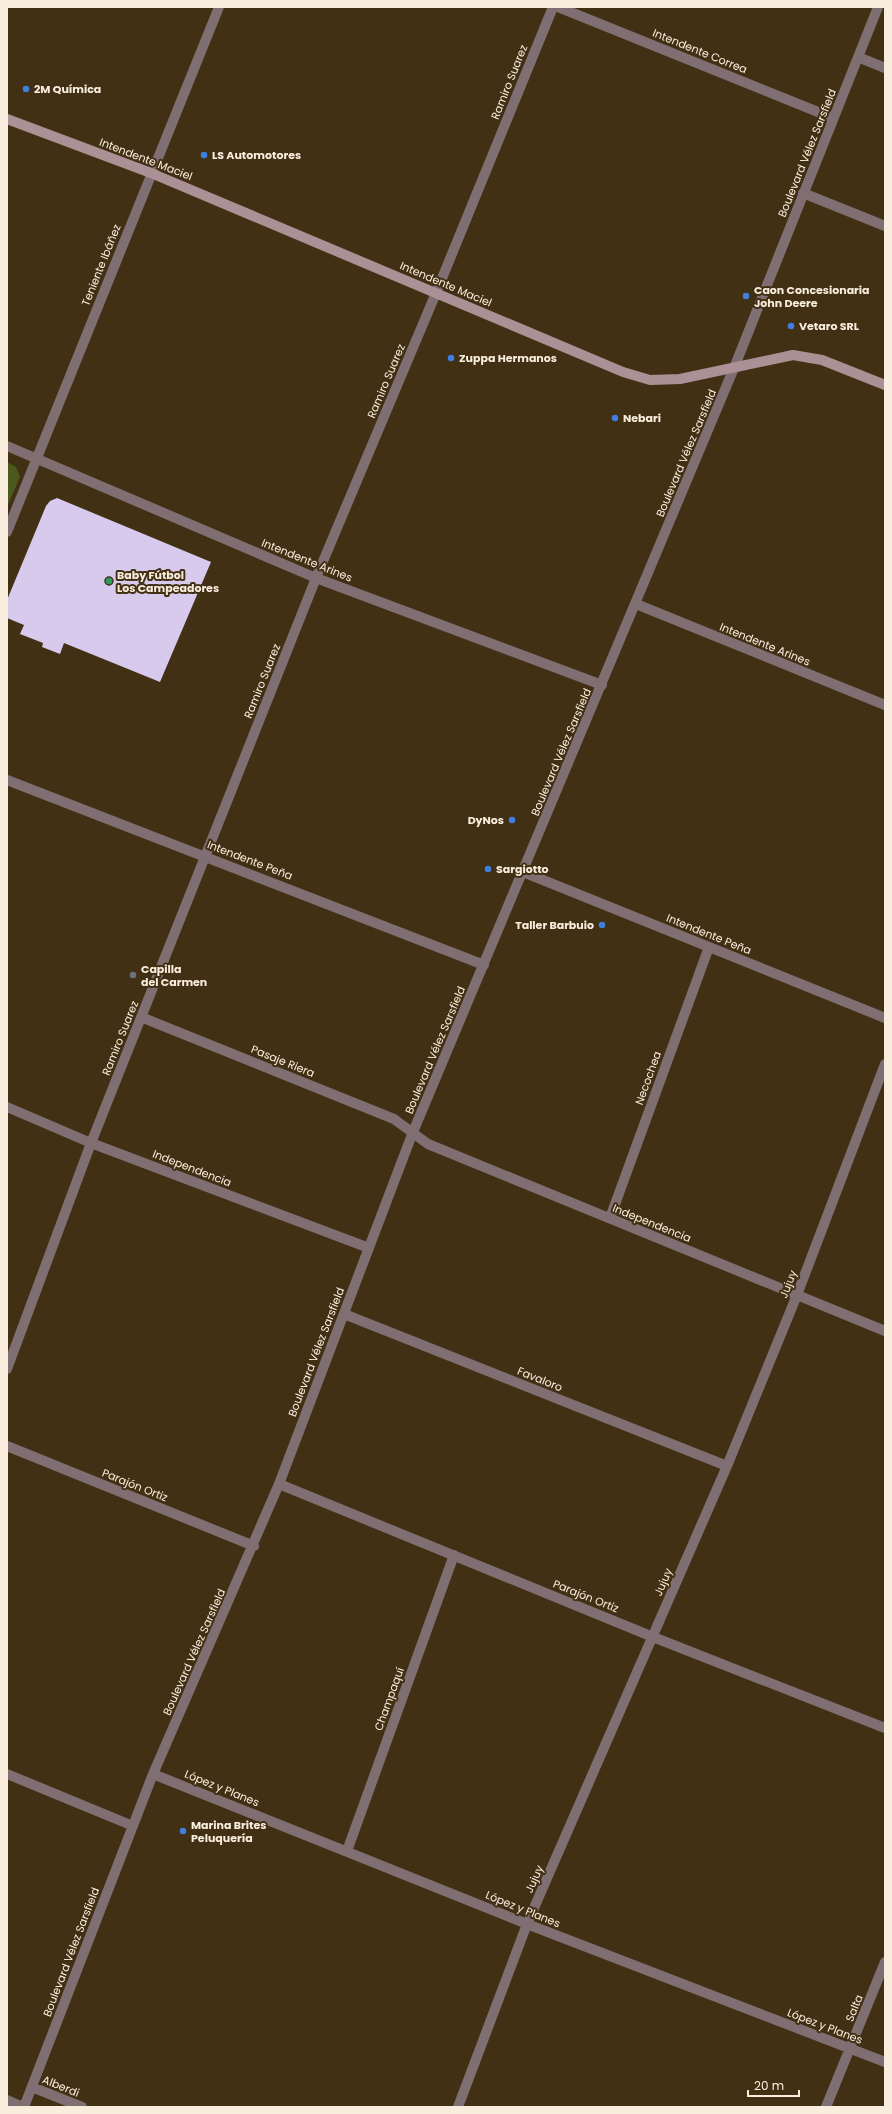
<svg xmlns="http://www.w3.org/2000/svg" width="892" height="2114" font-family="Poppins,sans-serif">
  <style>
    .green { fill: #4b591c }
    .building { fill: #d7caec }
    .lines { fill: none; stroke-linecap: round; stroke-linejoin: round }
    .minor { stroke: #806f72; stroke-width: 10 }
    .secondary { stroke: #ab9095; stroke-width: 10 }
    .shop-dot { fill: #3f7fe0; stroke: #423015; stroke-width: 1.5 }
    .leisure-dot { fill: #2e9e5b; stroke: #423015; stroke-width: 1.5 }
    .worship-dot { fill: #6b7280; stroke: #423015; stroke-width: 1.5 }
    .labels { text-anchor: middle; stroke-width: 4; stroke-linejoin: round; paint-order: stroke }
    .street-label { font-size: 11px; fill: #f9eede; stroke: #423015 }
    .poi-label { font-size: 11px; font-weight: bold; fill: #f9eede; stroke: #423015; text-anchor: start }
  </style>
  <rect width="100%" height="100%" fill="#423015"/>
  <path class="green" d="M7,462L16,467L20,477L7,507Z"/>
  <path class="building" d="M57,498L211,562L160,682L64,643L60,654L42,647L43,643L20,634L24,625L7,618V600L46,506L50,501Z"/>
  <g class="lines">
    <path class="minor" d="M558,7L833,118
      M858,57L885,68
      M803,193L885,226
      M7,446L316,578L602,685
      M7,532L219,7
      M636,604L885,705
      M7,780L484,965
      M523,872L885,1018
      M141,1017L394,1119L428,1144L885,1331
      M7,1107L91,1143L369,1248
      M610,1218L709,947
      M344,1314L727,1466
      M7,1369L91,1143L316,578L436,293L553,7
      M7,1446L254,1546
      M279,1484L653,1637L885,1728
      M7,1774L133,1826
      M153,1774L527,1924L885,2062
      M347,1851L454,1555
      M32,2087L82,2107
      M7,2100L23,2107
      M24,2107L153,1774L279,1484L413,1132L734,368L878,7
      M458,2107L527,1924L727,1466L797,1295L885,1064
      M826,2107L885,1962"/>
    <path class="secondary" d="M7,119L151,173L623,372L650,380L680,379L793,355L822,360L885,385"/>
  </g>
  <g class="shop-dot">
    <circle cx="26" cy="89" r="4"/>
    <circle cx="204" cy="155" r="4"/>
    <circle cx="746" cy="296" r="4"/>
    <circle cx="791" cy="326" r="4"/>
    <circle cx="451" cy="358" r="4"/>
    <circle cx="615" cy="418" r="4"/>
    <circle cx="512" cy="820" r="4"/>
    <circle cx="488" cy="869" r="4"/>
    <circle cx="602" cy="925" r="4"/>
    <circle cx="183" cy="1831" r="4"/>
  </g>
  <circle class="leisure-dot" cx="109" cy="581" r="4"/>
  <circle class="worship-dot" cx="133" cy="975" r="4"/>
  <g class="labels">
    <g class="street-label">
      <text transform="translate(700 51) rotate(22)" y="4">Intendente Correa</text>
      <text transform="translate(509 82) rotate(-68)" y="4">Ramiro Suarez</text>
      <text transform="translate(807 153) rotate(-68)" y="4">Boulevard Vélez Sarsfield</text>
      <text transform="translate(146 159) rotate(21)" y="4">Intendente Maciel</text>
      <text transform="translate(101 265) rotate(-68)" y="4">Teniente Ibáñez</text>
      <text transform="translate(446 284) rotate(23)" y="4">Intendente Maciel</text>
      <text transform="translate(386 381) rotate(-67)" y="4">Ramiro Suarez</text>
      <text transform="translate(686 453) rotate(-67)" y="4">Boulevard Vélez Sarsfield</text>
      <text transform="translate(307 560) rotate(22)" y="4">Intendente Arines</text>
      <text transform="translate(765 644) rotate(22)" y="4">Intendente Arines</text>
      <text transform="translate(262 681) rotate(-68)" y="4">Ramiro Suarez</text>
      <text transform="translate(561 752) rotate(-67)" y="4">Boulevard Vélez Sarsfield</text>
      <text transform="translate(250 860) rotate(21)" y="4">Intendente Peña</text>
      <text transform="translate(709 934) rotate(22)" y="4">Intendente Peña</text>
      <text transform="translate(120 1038) rotate(-68)" y="4">Ramiro Suarez</text>
      <text transform="translate(435 1050) rotate(-67)" y="4">Boulevard Vélez Sarsfield</text>
      <text transform="translate(283 1061) rotate(22)" y="4">Pasaje Riera</text>
      <text transform="translate(648 1078) rotate(-70)" y="4">Necochea</text>
      <text transform="translate(192 1168) rotate(21)" y="4">Independencia</text>
      <text transform="translate(652 1223) rotate(22)" y="4">Independencia</text>
      <text transform="translate(788 1284) rotate(-69)" y="4">Jujuy</text>
      <text transform="translate(316 1352) rotate(-69)" y="4">Boulevard Vélez Sarsfield</text>
      <text transform="translate(540 1379) rotate(22)" y="4">Favaloro</text>
      <text transform="translate(135 1485) rotate(22)" y="4">Parajón Ortiz</text>
      <text transform="translate(663 1582) rotate(-67)" y="4">Jujuy</text>
      <text transform="translate(586 1596) rotate(22)" y="4">Parajón Ortiz</text>
      <text transform="translate(194 1652) rotate(-66)" y="4">Boulevard Vélez Sarsfield</text>
      <text transform="translate(389 1699) rotate(-70)" y="4">Champaquí</text>
      <text transform="translate(222 1788) rotate(22)" y="4">López y Planes</text>
      <text transform="translate(534 1879) rotate(-66)" y="4">Jujuy</text>
      <text transform="translate(523 1909) rotate(22)" y="4">López y Planes</text>
      <text transform="translate(71 1952) rotate(-69)" y="4">Boulevard Vélez Sarsfield</text>
      <text transform="translate(854 2008) rotate(-68)" y="4">Salta</text>
      <text transform="translate(825 2026) rotate(21)" y="4">López y Planes</text>
      <text transform="translate(61 2086) rotate(22)" y="4">Alberdi</text>
    </g>
    <g class="poi-label">
      <text x="34" y="93">2M Química</text>
      <text x="212" y="159">LS Automotores</text>
      <text x="754" y="294">Caon Concesionaria<tspan x="754" dy="13">John Deere</tspan></text>
      <text x="799" y="330">Vetaro SRL</text>
      <text x="459" y="362">Zuppa Hermanos</text>
      <text x="623" y="422">Nebari</text>
      <text x="117" y="579">Baby Fútbol<tspan x="117" dy="13">Los Campeadores</tspan></text>
      <text x="504" y="824" text-anchor="end">DyNos</text>
      <text x="496" y="873">Sargiotto</text>
      <text x="594" y="929" text-anchor="end">Taller Barbuio</text>
      <text x="141" y="973">Capilla<tspan x="141" dy="13">del Carmen</tspan></text>
      <text x="191" y="1829">Marina Brites<tspan x="191" dy="13">Peluquería</tspan></text>
    </g>
  </g>
  <rect width="892" height="2114" fill="none" stroke="#f9eede" stroke-width="16"/>
  <path d="M748 2090v6h51v-6" fill="none" stroke="#f9eede" stroke-width="2"/>
  <text x="754" y="2090" font-size="12" fill="#f9eede" stroke="#423015" stroke-width="3" paint-order="stroke">20 m</text>
</svg>
